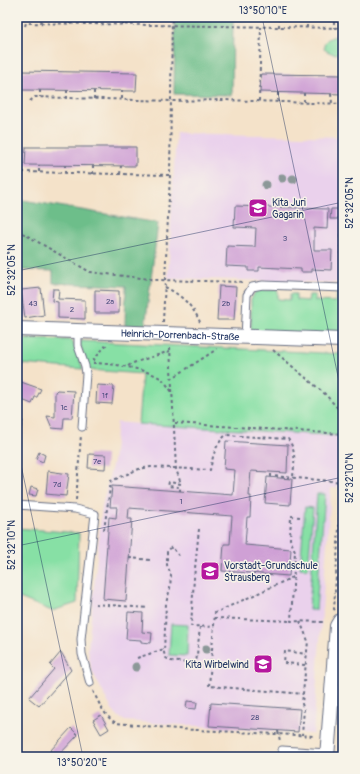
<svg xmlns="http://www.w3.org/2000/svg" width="360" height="774" font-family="Pangolin,sans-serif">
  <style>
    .built { fill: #ead1ec }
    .green { fill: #87e0a5; stroke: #518882 }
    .forest { fill: #6dbe8a; stroke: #447674 }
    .building { fill: #cfa0d5 }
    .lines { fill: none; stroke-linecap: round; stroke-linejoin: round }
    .service-casing { stroke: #676e83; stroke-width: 9 }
    .minor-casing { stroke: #676e83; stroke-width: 16 }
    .path { stroke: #676e83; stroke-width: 2; stroke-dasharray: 3 3; stroke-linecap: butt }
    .service { stroke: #fff; stroke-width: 7 }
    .minor { stroke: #fff; stroke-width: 14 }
    .tree { fill: #8c9898 }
    .ticks { fill: none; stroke: #1b2f5e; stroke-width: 1; stroke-opacity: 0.45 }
    .labels { text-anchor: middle; stroke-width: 3; stroke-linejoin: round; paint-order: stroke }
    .number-label { font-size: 8px; fill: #484b7c }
    .poi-label { font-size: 10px; fill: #1b2f5e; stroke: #f7f3e8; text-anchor: start }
    .street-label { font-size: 10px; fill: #1b2f5e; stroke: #f7f3e8 }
    .neatline { fill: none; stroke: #1b2f5e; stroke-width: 1.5 }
    .ticks-label { font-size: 10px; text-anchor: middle; fill: #1b2f5e }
  </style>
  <rect width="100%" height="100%" fill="#f7f3e8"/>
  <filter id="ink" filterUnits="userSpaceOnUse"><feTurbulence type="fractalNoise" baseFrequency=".025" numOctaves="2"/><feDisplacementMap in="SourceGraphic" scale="8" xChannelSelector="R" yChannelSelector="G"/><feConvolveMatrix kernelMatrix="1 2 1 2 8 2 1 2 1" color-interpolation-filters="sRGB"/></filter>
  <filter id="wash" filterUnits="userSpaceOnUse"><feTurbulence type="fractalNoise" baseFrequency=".012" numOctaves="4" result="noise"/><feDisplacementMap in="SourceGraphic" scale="16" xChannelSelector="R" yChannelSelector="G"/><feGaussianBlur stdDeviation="0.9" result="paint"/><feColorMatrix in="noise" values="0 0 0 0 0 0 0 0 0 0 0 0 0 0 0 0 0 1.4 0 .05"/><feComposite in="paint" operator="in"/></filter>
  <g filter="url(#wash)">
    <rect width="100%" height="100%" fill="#f4e2c9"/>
    <path class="built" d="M176,133L343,137V283L168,278Z
      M117,422L138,424L340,436L337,488H331L313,734L125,721L116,715L109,704L91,669L88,649L102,506L113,462Z"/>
    <path class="green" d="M336,36L343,41V52C336,55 331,54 324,49C323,41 328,38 336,36Z
      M259,290H276L278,291V299L290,300V294H296V300L308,301L309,295H315V301L336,302L337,293H343V335L251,331V300L255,292Z
      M26,339L72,340L83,369L20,364L17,373V357L22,341Z
      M81,341L343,354V436L138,424L142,374L89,370L80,344Z
      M317,494H325L316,610H309Z
      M305,507L313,508L308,569L300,568Z
      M17,528L79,533L77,603L52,611L17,597Z
      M171,624L188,625L187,656L169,655Z"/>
    <path class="forest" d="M175,17H254V20H233L232,95L174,94Z
      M17,199L158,223L145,327L125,326L126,286L53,283V271L17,270Z"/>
    <g id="blocks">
      <path class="building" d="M261,17H343V21L261,19Z
        M22,71L137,73L136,91L22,90Z
        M261,74L343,75V94L260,92Z
        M26,147H136V166L25,165Z
        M235,206L328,209L327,229L314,228V250H332L331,270L312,269V272H301V269L259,267V271H248V267L226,266L227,246L255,247L256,228L234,227Z
        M331,209H338V219H330Z
        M219,286L236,287L234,320H217Z
        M41,288L44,315L25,318L21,290Z
        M53,289H59L58,299L85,300V319L58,318V302L52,301Z
        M95,290L119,291V313H95Z
        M21,382L41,389L37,397H35L32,404L17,398V394Z
        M97,385L114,386L112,404L96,403Z
        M57,390L74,391L72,418H64L63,429L52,428L47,416L55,417V392Z
        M17,419L23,421L18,437L17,436Z
        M226,441L288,445L287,473L251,471L249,496H251L250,517H247L245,545L291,549L289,576L222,571L224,544H230L232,516L129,508L128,519H132L126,601L103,599L109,517L116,518L117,507H110L112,486L233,495L235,470L224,469Z
        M39,452L45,455L43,462L36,459Z
        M89,454L106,455L105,469L88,468Z
        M48,471L69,474L66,496L46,494Z
        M267,477L292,479L290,505L265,503Z
        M31,487L38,489L36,496L29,495Z
        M128,612L143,613L142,632L152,633L151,643L141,642V640L126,639Z
        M61,652L71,670L39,706L29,698L54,669L50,665Z
        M187,701L197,702L196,709L186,708Z
        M211,703L300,709L298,732L209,726Z
        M101,715L109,729L101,734L93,720Z
        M71,728L78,735L57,757L50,751Z"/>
    </g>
  </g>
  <g filter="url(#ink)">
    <use href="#blocks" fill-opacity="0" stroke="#676e83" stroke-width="1"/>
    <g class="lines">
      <g class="service-casing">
        <path id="service" d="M78,331V346L85,366L86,374L82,427
          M245,338L247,295L252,287L263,285L343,288
          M17,505L75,509L95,514L81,639L82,654L90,683
          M282,750L327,753"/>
      </g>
      <g class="minor-casing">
        <g id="minor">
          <path id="s1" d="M17,329L343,340"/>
          <path d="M327,757L337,626L340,621L343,620"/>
        </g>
      </g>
      <path class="path" d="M334,21V28
        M41,23L42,17
        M70,24V17
        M97,25V17
        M123,25V17
        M25,26L26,23L343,28
        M279,27V19
        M307,28V20
        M40,90V97
        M67,90V98
        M94,91V99
        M304,93V103
        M331,94L332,103
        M122,99V91
        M30,101L35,97L171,101L223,100L343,104
        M259,101L261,27
        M278,102V93
        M22,172L170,175
        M39,172V165
        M65,173V165
        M93,174V166
        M120,174L121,166
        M17,230L90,272L158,280L245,282
        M341,279V209
        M165,287C181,295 193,306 200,322
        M163,322L170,175L172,17
        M170,347L176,469L181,484L169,482L168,486L180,487V491
        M273,350L325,394L343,414
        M93,361L107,344
        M93,363C110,363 150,369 163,380C166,383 169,388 172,392
        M128,366L133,363L170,351
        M171,379L217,349
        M175,423L343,434
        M271,474V476L343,482
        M76,500L81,435
        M300,517L291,516L290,539L295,551L291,621L323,622
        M199,529L194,578L191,626L214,627
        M104,530L111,481L139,469L151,467L210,470C213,456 215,445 226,435L288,439C297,451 294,464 293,477
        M179,556L172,547L167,551V565L171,575L170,589L166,603L164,653L166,658L171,661L196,664L200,627
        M129,558L151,560
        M293,577L215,613L209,686L303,694
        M95,604L148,608
        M335,610L334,609L340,511L343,489
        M214,618L291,621
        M300,621L308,641L302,704L304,709L302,735
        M137,658L164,649
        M305,665L284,663L285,651L306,654
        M93,691C99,703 104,716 116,723L177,729L315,736
        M278,731L280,741"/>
      <use href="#service" class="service"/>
      <use href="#minor" class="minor"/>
    </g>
    <g class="tree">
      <circle cx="282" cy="178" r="4.5"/>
      <circle cx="293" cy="179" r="4.5"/>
      <circle cx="266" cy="185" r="4.5"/>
      <circle cx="206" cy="649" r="4.5"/>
      <circle cx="136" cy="667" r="4.5"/>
    </g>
  </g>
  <path class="ticks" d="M262,17L343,400M17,271L343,202M17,446L83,757M17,546L343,477M320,757L343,752"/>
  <defs>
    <g id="school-square" transform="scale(1)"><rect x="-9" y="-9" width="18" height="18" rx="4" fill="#b5179e" stroke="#f7f3e8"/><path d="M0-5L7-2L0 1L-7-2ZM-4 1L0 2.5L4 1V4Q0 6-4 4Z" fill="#fff"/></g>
  </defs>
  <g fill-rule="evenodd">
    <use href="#school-square" x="258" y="208"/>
    <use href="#school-square" x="210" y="571"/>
    <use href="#school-square" x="263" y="664"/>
  </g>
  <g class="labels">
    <g class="number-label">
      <text x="285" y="241">3</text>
      <text x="110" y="304">2a</text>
      <text x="33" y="306">43</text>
      <text x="226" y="306">2b</text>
      <text x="72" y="312">2</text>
      <text x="105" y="398">1f</text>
      <text x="64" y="410">1c</text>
      <text x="97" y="464">7e</text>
      <text x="57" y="487">7d</text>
      <text x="181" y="504">1</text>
      <text x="255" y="720">28</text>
    </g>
    <g class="poi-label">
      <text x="272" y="206">Kita Juri<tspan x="272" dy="12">Gagarin</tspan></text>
      <text x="224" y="569">Vorstadt-Grundschule<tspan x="224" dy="12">Strausberg</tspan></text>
      <text x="249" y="668" text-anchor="end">Kita Wirbelwind</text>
    </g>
    <g class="street-label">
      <text dy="4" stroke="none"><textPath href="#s1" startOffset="163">Heinrich-Dorrenbach-Straße</textPath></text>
    </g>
  </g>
  <rect width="360" height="774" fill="none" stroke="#f7f3e8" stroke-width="44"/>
  <rect x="22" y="22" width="316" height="730" class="neatline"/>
  <g class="ticks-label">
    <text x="263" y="14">13°50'10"E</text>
    <text transform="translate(349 203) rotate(-90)" y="4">52°32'05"N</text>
    <text transform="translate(11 270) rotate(-90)" y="4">52°32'05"N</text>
    <text transform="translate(349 478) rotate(-90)" y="4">52°32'10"N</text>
    <text transform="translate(11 545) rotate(-90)" y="4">52°32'10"N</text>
    <text x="82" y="766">13°50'20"E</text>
  </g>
</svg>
